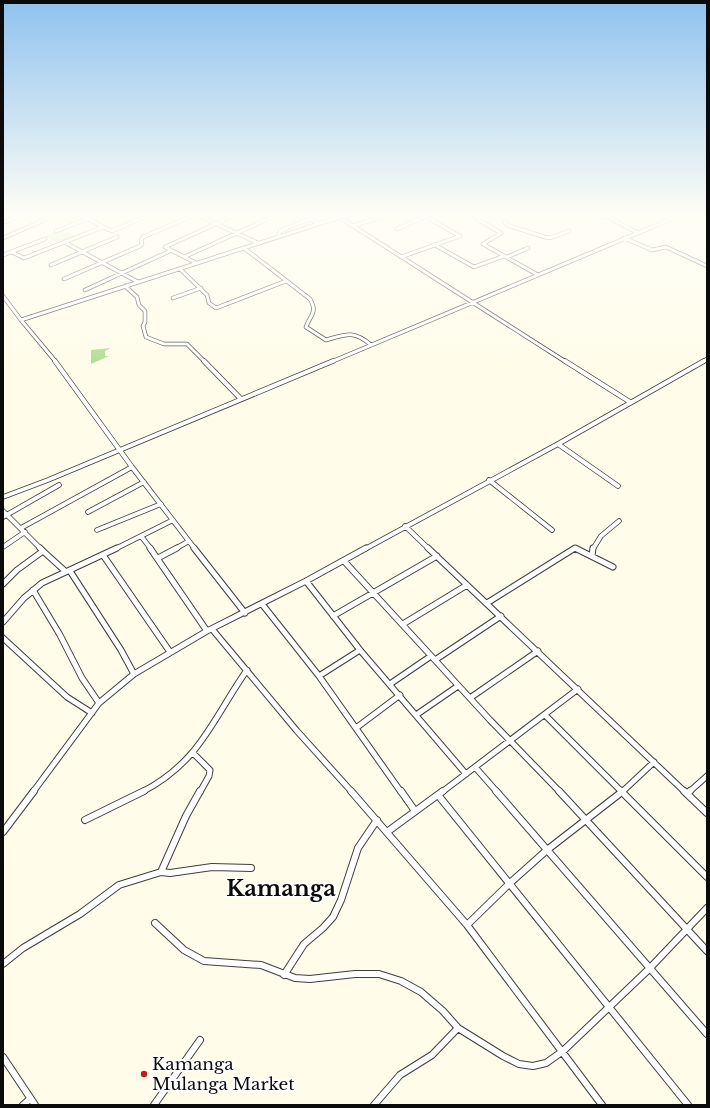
<svg xmlns="http://www.w3.org/2000/svg" width="710" height="1108" font-family="'Libre Baskerville',serif">
  <style>
    .green { fill: #ccecb1 }
    .forest { fill: #afdd8f }
    .lines { fill: none; stroke-linecap: round; stroke-linejoin: round }
    .minor-far3-casing { stroke: #3e3e3e; stroke-width: 4.5 }
    .minor-far2-casing { stroke: #3e3e3e; stroke-width: 5.5 }
    .minor-far1-casing { stroke: #3e3e3e; stroke-width: 7 }
    .minor-casing { stroke: #3e3e3e; stroke-width: 8 }
    .minor-far3 { stroke: #fff; stroke-width: 3 }
    .minor-far2 { stroke: #fff; stroke-width: 4 }
    .minor-far1 { stroke: #fff; stroke-width: 5 }
    .minor { stroke: #fff; stroke-width: 6 }
    .poi-dot { fill: #c41b1b; stroke: #fff; stroke-width: 1.5 }
    .labels { text-anchor: middle; stroke-width: 4; stroke-linejoin: round; paint-order: stroke }
    .near-poi-label { font-size: 17px; fill: #0b0b0b; stroke: #fff; text-anchor: start }
    .near-district-label { font-size: 22px; font-weight: bold; fill: #0b0b0b; stroke: #fff }
  </style>
  <rect width="100%" height="100%" fill="#fffcea"/>
  <path class="green" d="M62,229L75,236L57,243L44,236Z"/>
  <path class="forest" d="M111,348L105,351V356H109L91,364V350Z"/>
  <g class="lines">
    <g class="minor-far3-casing">
      <path id="minor-far3" d="M201,217L258,243
        M339,217L566,362
        M426,217L460,236
        M474,217L501,233L483,244L538,275
        M503,217L506,224L510,226L545,237L550,238L569,231
        M593,217H604
        M608,217L638,233
        M3,223L16,217
        M353,226L381,217
        M103,227L112,231L145,217
        M397,229L425,217
        M56,231L92,217
        M278,237L280,231L307,220L311,219L318,224
        M3,238L51,217
        M624,238L652,250L666,247L707,266
        M64,242L138,282
        M435,245L474,267L504,256
        M244,248L310,299C318,313 310,315 306,327L326,340C346,334 354,330 371,345
        M12,252L24,258L103,227L85,217
        M3,255L45,239
        M184,257L272,217
        M401,257L460,236
        M507,257L528,248
        M196,263L165,247L231,217
        M51,265L117,237
        M180,269L207,295L209,303L216,308L286,281
        M64,279L140,246L142,244L141,240L143,237L190,217
        M125,286L137,297L139,305L145,311V322L143,326L146,337L164,344H187L205,362
        M85,290L170,251
        M3,296L21,320
        M173,298L201,288
        M56,362L21,320L340,217
        M331,362L676,217
        M702,362L707,359"/>
    </g>
    <g class="minor-far2-casing">
      <path id="minor-far2" d="M55,361L132,467L195,549
        M204,361L240,398
        M565,361L630,402
        M558,444L618,486
        M489,480L552,530
        M3,497L48,480L333,361
        M3,511L41,549
        M88,512L144,482
        M3,517L59,485
        M405,526L429,549
        M21,528L132,467
        M97,530L161,504
        M141,536L151,549
        M3,547L25,532
        M115,549L173,520
        M175,549L189,541
        M365,549L558,444L704,361
        M574,549H576
        M593,549L601,536L619,521"/>
    </g>
    <g class="minor-far1-casing">
      <path id="minor-far1" d="M40,548L43,551
        M150,548L207,631
        M194,548L245,613
        M428,548L685,792
        M103,555L170,652
        M592,556L593,548
        M158,558L177,548
        M344,561L490,720L560,792
        M70,571L121,650L134,674
        M306,581L360,650L466,774
        M3,584L17,570L43,551L65,571
        M33,590L60,635L82,678L99,703
        M487,603L575,548L613,567
        M262,604L319,676L401,792
        M333,616L437,556
        M3,622L24,598L42,583L117,548
        M403,624L467,585
        M212,629L297,731L352,792
        M3,638L67,697L92,713
        M435,660L501,616
        M319,676L360,650
        M390,684L431,656
        M470,698L538,651
        M416,715L458,686
        M545,715L622,792
        M356,728L400,695
        M193,753L210,770L209,776L200,792
        M475,767L497,792
        M33,792L99,703L134,674L207,631L306,581L366,548
        M142,792C200,762 212,720 247,670
        M442,792L578,689
        M622,792L654,762
        M689,792L707,776"/>
    </g>
    <g class="minor-casing">
      <path id="minor" d="M351,791L467,925L602,1105
        M401,791L415,811
        M496,791L707,1034
        M559,791L707,951
        M621,791L707,877
        M684,791L707,813
        M687,794L690,791
        M438,795L688,1105
        M85,820L144,791
        M3,832L34,791
        M387,832L443,791
        M161,872L186,816L200,791
        M155,923L184,950L204,961L261,965L295,978L310,979L355,974H379L401,981L421,992L443,1011L458,1028L503,1056L519,1064L533,1066L546,1063L563,1051L649,969L707,908
        M467,925L510,883L547,850L623,791
        M3,964L23,948L80,914L119,885L161,872L170,873L212,867L251,868
        M284,975L304,944L323,928L333,917L341,900L358,848L377,820
        M3,1057L35,1105
        M23,1105L30,1099
        M154,1105L200,1040
        M374,1105L400,1075L432,1055L458,1028"/>
    </g>
    <use href="#minor-far3" class="minor-far3"/>
    <use href="#minor-far2" class="minor-far2"/>
    <use href="#minor-far1" class="minor-far1"/>
    <use href="#minor" class="minor"/>
  </g>
  <linearGradient id="sky" x2="0" y2="1"><stop stop-color="#8fc2ef"/><stop offset="0.58" stop-color="#fffef6"/><stop offset="1" stop-color="#fffef6" stop-opacity="0"/></linearGradient>
  <rect width="710" height="372" fill="url(#sky)"/>
  <circle class="poi-dot" cx="144" cy="1074" r="4"/>
  <g class="labels">
    <g class="near-poi-label">
      <text x="152" y="1070">Kamanga<tspan x="152" dy="20">Mulanga Market</tspan></text>
    </g>
    <g class="near-district-label">
      <text x="281" y="896">Kamanga</text>
    </g>
  </g>
  <rect width="710" height="1108" fill="none" stroke="#0b0b0b" stroke-width="8"/>
</svg>
